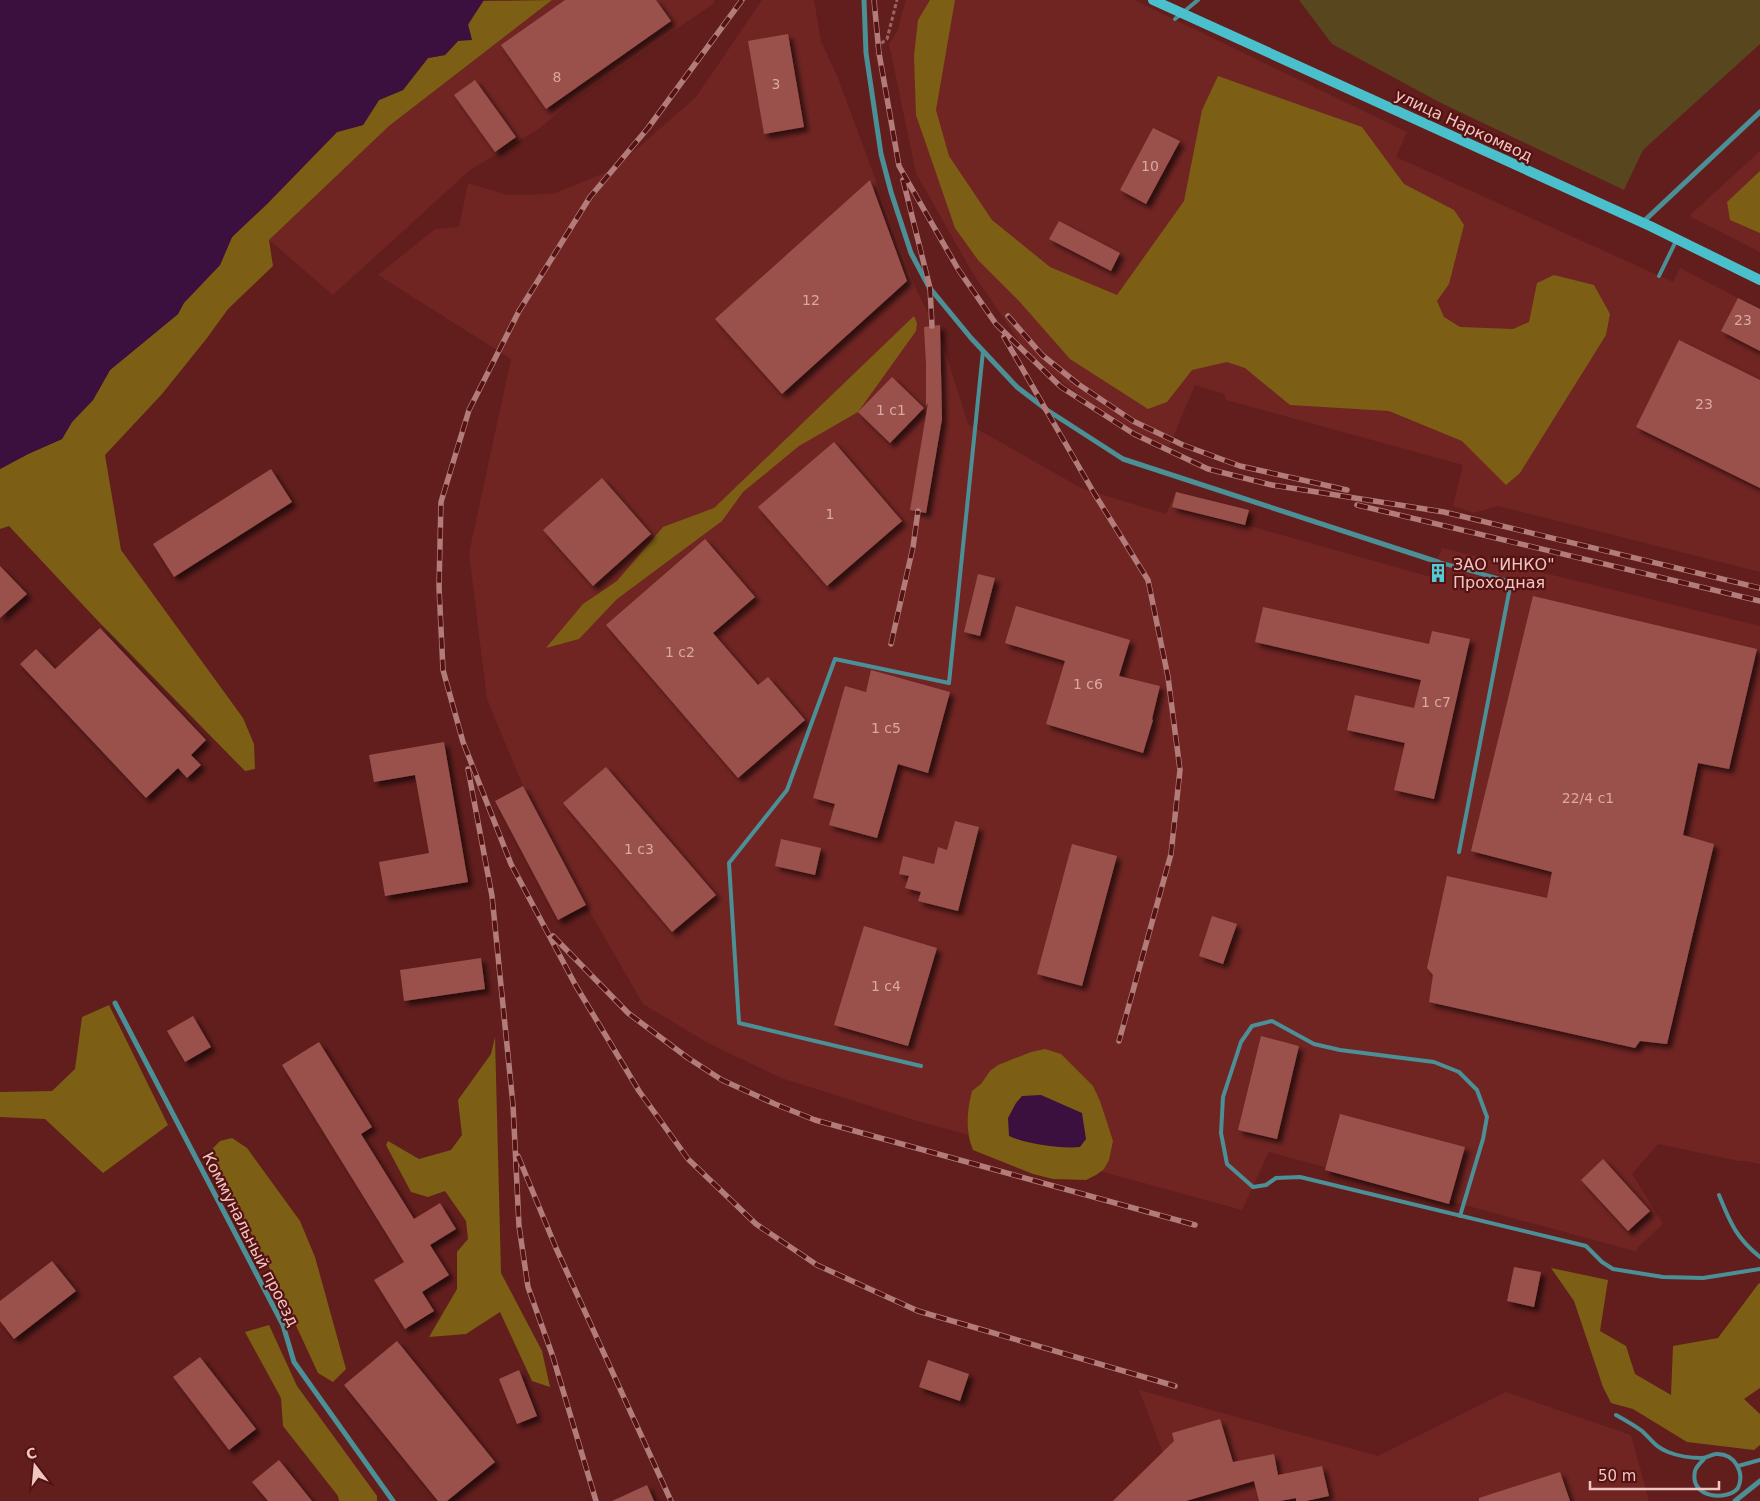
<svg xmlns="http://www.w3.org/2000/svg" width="1760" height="1501" font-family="'DejaVu Sans',sans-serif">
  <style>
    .built { fill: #702523 }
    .green { fill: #58461e }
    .forest { fill: #7c5f14 }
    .water { fill: #3b0f3e }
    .building { fill: #9a514c; filter: url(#shadow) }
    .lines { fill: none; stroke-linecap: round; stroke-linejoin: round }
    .path { stroke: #9d6562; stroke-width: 3; stroke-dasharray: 4 2.5; stroke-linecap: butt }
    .lane { stroke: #4c9097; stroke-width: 4 }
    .street { stroke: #4c9097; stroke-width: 5 }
    .secondary { stroke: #4bc0cd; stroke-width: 10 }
    .rail-casing { stroke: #b17c79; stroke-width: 5.5 }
    .rail { stroke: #551213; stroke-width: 4; stroke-dasharray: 11; stroke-linecap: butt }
    .labels { text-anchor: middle; stroke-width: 4.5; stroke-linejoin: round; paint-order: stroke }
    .number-label { font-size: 14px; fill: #daa9a4 }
    .street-label { font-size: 16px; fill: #f0c6c1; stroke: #551213 }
    .poi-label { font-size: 16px; fill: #f0c6c1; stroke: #551213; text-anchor: start }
  </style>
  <defs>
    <filter id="shadow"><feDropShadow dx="4.5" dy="4.5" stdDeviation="2.5" flood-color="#0009"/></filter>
  </defs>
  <rect width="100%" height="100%" fill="#611e1d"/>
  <path class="built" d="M552,0H715L713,4L573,100L540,128L470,170L333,295L269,240L389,126Z
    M762,0H814L821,41L838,78L916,289L941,338L968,424L1083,489L1166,514L1176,492L1249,510L1246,525L1431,577L1442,548L1760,626V1164L1746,1161H1739L1658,1144L1632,1174L1663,1224L1636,1249L1638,1252L1269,1152L1242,1210L921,1122L781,1078L708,1043L643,1004L586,905L523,786L487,699L469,553L511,359L378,275L435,229L459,227L468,183L507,195L553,194L614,169L696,97Z
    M906,0H1134L1407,132L1396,157L1673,282L1680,268L1760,309V572L1498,506L1473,513L1453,506L1463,465L1226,400L1224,394L1195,385L1168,449L1141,435L1102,411L1066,385L1034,357L1019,341L972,272L916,173L889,44L897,32Z
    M1760,151V252L1689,216Z
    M1139,1390L1378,1456L1506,1392L1631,1435L1649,1501H1112L1163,1453Z"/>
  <path class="green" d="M1299,0H1760V44L1643,150L1624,190L1439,102L1332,44Z"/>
  <path class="forest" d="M552,0L389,126L269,240L273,266L228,309L207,338L162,394L105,455L121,550L243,718L254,744L255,769L245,771L98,621L9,526L0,529V469L28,454L62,439L72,422L93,400L110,370L178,314L183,303L220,265L232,237L267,204L337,132L363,125L379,100L403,90L428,58L445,55L458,41L483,1Z
    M930,0H955L936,110L949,156L992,220L1050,267L1117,295L1184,201L1202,110L1218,76L1362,127L1404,184L1454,210L1464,225L1449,284L1437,301L1444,317L1460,327L1513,329L1529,322L1537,283L1554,275L1594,285L1610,314L1606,335L1520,473L1506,485L1462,441L1389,411L1290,405L1245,368L1227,362L1192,370L1167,402L1148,409L1070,359L1019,301L978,260L955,228L916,115L914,56L918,20Z
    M1760,171V233L1730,220L1727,202Z
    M914,316L917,323L916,331L858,412L799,446L743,492L722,521L617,599L579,639L546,648L583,604L617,581L663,527L714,508Z
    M109,1005L168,1125L103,1173L45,1119L0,1117V1092L52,1091L75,1069L82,1017Z
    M495,1037L501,1273L542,1351L550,1387L532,1381L500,1312L466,1334L429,1337L457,1289V1252L468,1239L466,1221L445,1191L428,1197L411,1192L386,1145L388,1141L419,1159L451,1150L462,1135L458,1100L491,1054Z
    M1045,1049L1061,1054L1093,1086L1100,1101L1113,1141L1109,1160L1104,1169L1096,1175L1086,1180L1053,1179L1033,1174L973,1150C965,1131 967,1111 972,1091L981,1084L990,1071L998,1065L1031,1052Z
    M232,1138L247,1148L300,1221L315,1257L346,1369L333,1382L318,1373L268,1265L214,1164L213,1148L220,1141Z
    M1551,1268L1608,1280L1600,1331L1626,1346L1635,1374L1671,1395L1673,1346L1718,1338L1759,1283L1760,1284V1388L1744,1399L1760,1414V1445L1754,1450L1687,1442L1633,1409L1611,1403L1603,1387L1574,1301Z
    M269,1325L297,1386L377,1496V1501H339L338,1496L283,1426L281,1398L245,1332Z"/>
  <path class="water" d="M0,0H484L468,24L472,40L458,41L445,55L428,58L403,90L379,100L363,125L337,132L267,204L232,237L220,265L184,303L178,314L110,370L93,400L72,422L62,439L28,454L0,469Z
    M1041,1095L1082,1113L1086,1139L1080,1147C1060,1149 1027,1144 1009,1136L1008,1118L1016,1103L1022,1096Z"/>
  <path class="building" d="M565,0H656L671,21L546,109L501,45Z
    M788,34L804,127L764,134L748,41Z
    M475,80L516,137L495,152L454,95Z
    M1153,128L1180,141L1146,204L1120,190Z
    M870,180L907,281L782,394L715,319Z
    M1059,221L1120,253L1111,271L1049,239Z
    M1738,298L1760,309V351L1721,331Z
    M940,325L942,419L926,513L910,510L928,403L926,406V364L924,327Z
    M1679,340L1760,380V488L1636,427Z
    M892,377L924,408L890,443L858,412Z
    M834,442L902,521L827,586L758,507Z
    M271,469L292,502L174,577L153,544Z
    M602,478L651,534L593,586L543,530Z
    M1176,492L1249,510L1245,525L1172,507Z
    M705,539L755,597L713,633L758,685L768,677L805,720L738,778L606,625Z
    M0,566L27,594L0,618Z
    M978,574L995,578L980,636L964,632Z
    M1533,596L1757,649L1729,769L1698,763L1683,835L1714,844L1667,1044L1640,1041L1635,1048L1429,1002L1433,975L1427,968L1447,876L1547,898L1552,872L1471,851Z
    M1016,606L1130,640L1119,676L1160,686L1152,719L1153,720L1143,753L1046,724L1065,661L1005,643Z
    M1263,607L1429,644L1432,631L1470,639L1434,799L1394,790L1405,743L1347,730L1355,695L1414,708L1421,680L1255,642Z
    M100,628L206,740L191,755L201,765L187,778L178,768L146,798L20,664L36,649L55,669Z
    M871,670L950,692L928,773L898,764L877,838L829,825L835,804L813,798L845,686L866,692Z
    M444,742L468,882L385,896L379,862L429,853L415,775L374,782L369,755Z
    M606,767L716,895L672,932L563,803Z
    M523,786L586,905L558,920L495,801Z
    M955,821L979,827L958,911L918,901L921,892L905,888L909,876L899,874L903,856L934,864L938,847L947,850Z
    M781,839L821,848L815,875L775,866Z
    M1072,844L1117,856L1082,986L1037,974Z
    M1212,916L1237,924L1223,964L1199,956Z
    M864,926L937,948L908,1046L834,1025Z
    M481,958L485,989L404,1001L400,970Z
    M193,1016L211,1047L185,1062L167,1031Z
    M1261,1036L1299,1046L1277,1139L1238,1130Z
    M319,1042L372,1127L361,1134L414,1219L440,1203L456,1229L430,1245L449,1275L422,1292L434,1311L405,1329L374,1280L404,1262L282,1065Z
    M1340,1114L1465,1147L1449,1204L1325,1170Z
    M1603,1159L1650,1211L1628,1231L1581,1180Z
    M52,1261L76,1291L14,1339L0,1321V1301Z
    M1514,1267L1541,1272L1534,1307L1507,1301Z
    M397,1341L495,1462L447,1501H438L344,1385Z
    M200,1357L256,1429L229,1450L173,1377Z
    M928,1360L969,1374L960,1401L919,1387Z
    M519,1370L537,1416L517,1424L499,1379Z
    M1220,1419L1233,1462L1274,1454L1278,1475L1322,1466L1329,1496L1306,1501H1296V1498L1280,1501H1259L1254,1481L1186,1501H1113L1174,1441L1172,1433Z
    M279,1460L312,1501H268L252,1482Z
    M1560,1472L1570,1501H1479V1498Z
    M647,1485L654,1501H612Z"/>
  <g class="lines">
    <path class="path" d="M876,47L887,39L897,0"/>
    <path class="lane" d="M1175,19L1198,0
      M1659,276L1677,239
      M1438,562L1511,582L1459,852
      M921,1066L739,1023L729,863L787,790L835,659L949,683L983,351
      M1719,1195C1730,1222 1736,1238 1760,1257
      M1460,1216L1483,1139L1487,1117L1477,1090L1459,1072L1434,1062L1340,1050L1314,1044L1272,1021L1252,1026L1241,1042L1223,1097L1221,1133L1227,1164L1253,1187L1266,1185L1276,1178L1300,1177L1586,1246L1602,1262L1613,1269L1663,1277L1703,1278L1760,1269
      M1616,1415C1625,1420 1634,1425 1642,1431C1653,1441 1654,1446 1668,1452C1678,1456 1692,1458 1702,1458C1707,1458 1712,1454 1716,1454C1735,1453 1745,1473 1738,1488C1728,1501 1689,1499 1695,1471C1696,1467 1701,1462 1704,1459
      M1738,1466L1760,1460"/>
    <path class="street" d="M864,0L866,53L881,154L891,192L911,253L929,287L971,338L1017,387L1047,410L1123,459L1438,562
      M1643,222L1760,112
      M115,1003L283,1325L294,1362L393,1501
      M1735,1501L1760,1481"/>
    <path class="secondary" d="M1153,0L1650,226L1760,280"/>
    <g class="rail-casing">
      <path id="rail" d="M742,0L648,128L590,197L519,311L469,410L441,502L439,587L443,670L463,742L511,864L576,986L639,1091L688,1159L756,1224L817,1265L918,1311L1175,1386
        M874,0L879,53L899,166L958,269L996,324L1061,387L1134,434L1208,469L1272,485L1444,512L1760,588
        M903,180L930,288L932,326
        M1008,316L1042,355L1078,384L1133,421L1183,445L1240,466L1347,490
        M1004,337L1094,493L1148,580L1168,677L1180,770L1171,854L1119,1041
        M1357,505L1760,601
        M891,644L913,547L918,511
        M468,769L492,896L513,1105L519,1226L528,1287L553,1357L596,1501
        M553,936L628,1013L688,1058L722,1080L775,1104L815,1120L1195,1225
        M518,1156L556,1248L671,1501"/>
    </g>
    <use href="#rail" class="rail"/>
  </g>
  <defs>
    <g id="building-bare" transform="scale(1.5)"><path d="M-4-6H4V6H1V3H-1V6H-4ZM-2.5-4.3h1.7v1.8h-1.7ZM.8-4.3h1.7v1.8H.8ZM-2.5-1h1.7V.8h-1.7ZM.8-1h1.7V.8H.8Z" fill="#52cbd8" stroke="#551213" stroke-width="2.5" paint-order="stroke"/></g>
  </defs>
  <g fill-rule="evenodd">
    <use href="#building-bare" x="1438" y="573"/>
  </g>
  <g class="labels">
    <g class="number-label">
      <text x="557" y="82">8</text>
      <text x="776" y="89">3</text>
      <text x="1150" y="171">10</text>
      <text x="811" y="305">12</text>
      <text x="1743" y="325">23</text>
      <text x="1704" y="409">23</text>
      <text x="891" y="415">1 с1</text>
      <text x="830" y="519">1</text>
      <text x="680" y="657">1 с2</text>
      <text x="1088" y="689">1 с6</text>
      <text x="1436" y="707">1 с7</text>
      <text x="886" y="733">1 с5</text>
      <text x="1588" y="803">22/4 с1</text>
      <text x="639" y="854">1 с3</text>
      <text x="886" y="991">1 с4</text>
    </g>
    <g class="street-label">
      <text transform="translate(1464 125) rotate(25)" y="6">улица Наркомвод</text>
      <text transform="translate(251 1239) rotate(63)" y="6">Коммунальный проезд</text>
    </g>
    <g class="poi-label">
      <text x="1453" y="570">ЗАО "ИНКО"<tspan x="1453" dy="18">Проходная</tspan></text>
    </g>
  </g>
  <g transform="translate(35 1466) rotate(344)" stroke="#551213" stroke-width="4" paint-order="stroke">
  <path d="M0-4L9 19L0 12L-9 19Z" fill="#f0c6c1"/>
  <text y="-8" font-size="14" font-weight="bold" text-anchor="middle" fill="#f0c6c1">С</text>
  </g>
  <path d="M1590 1481v8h129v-8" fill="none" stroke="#f0c6c1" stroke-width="2.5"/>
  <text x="1598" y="1481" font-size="15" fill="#f0c6c1" stroke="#551213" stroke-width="4" paint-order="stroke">50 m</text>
</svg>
